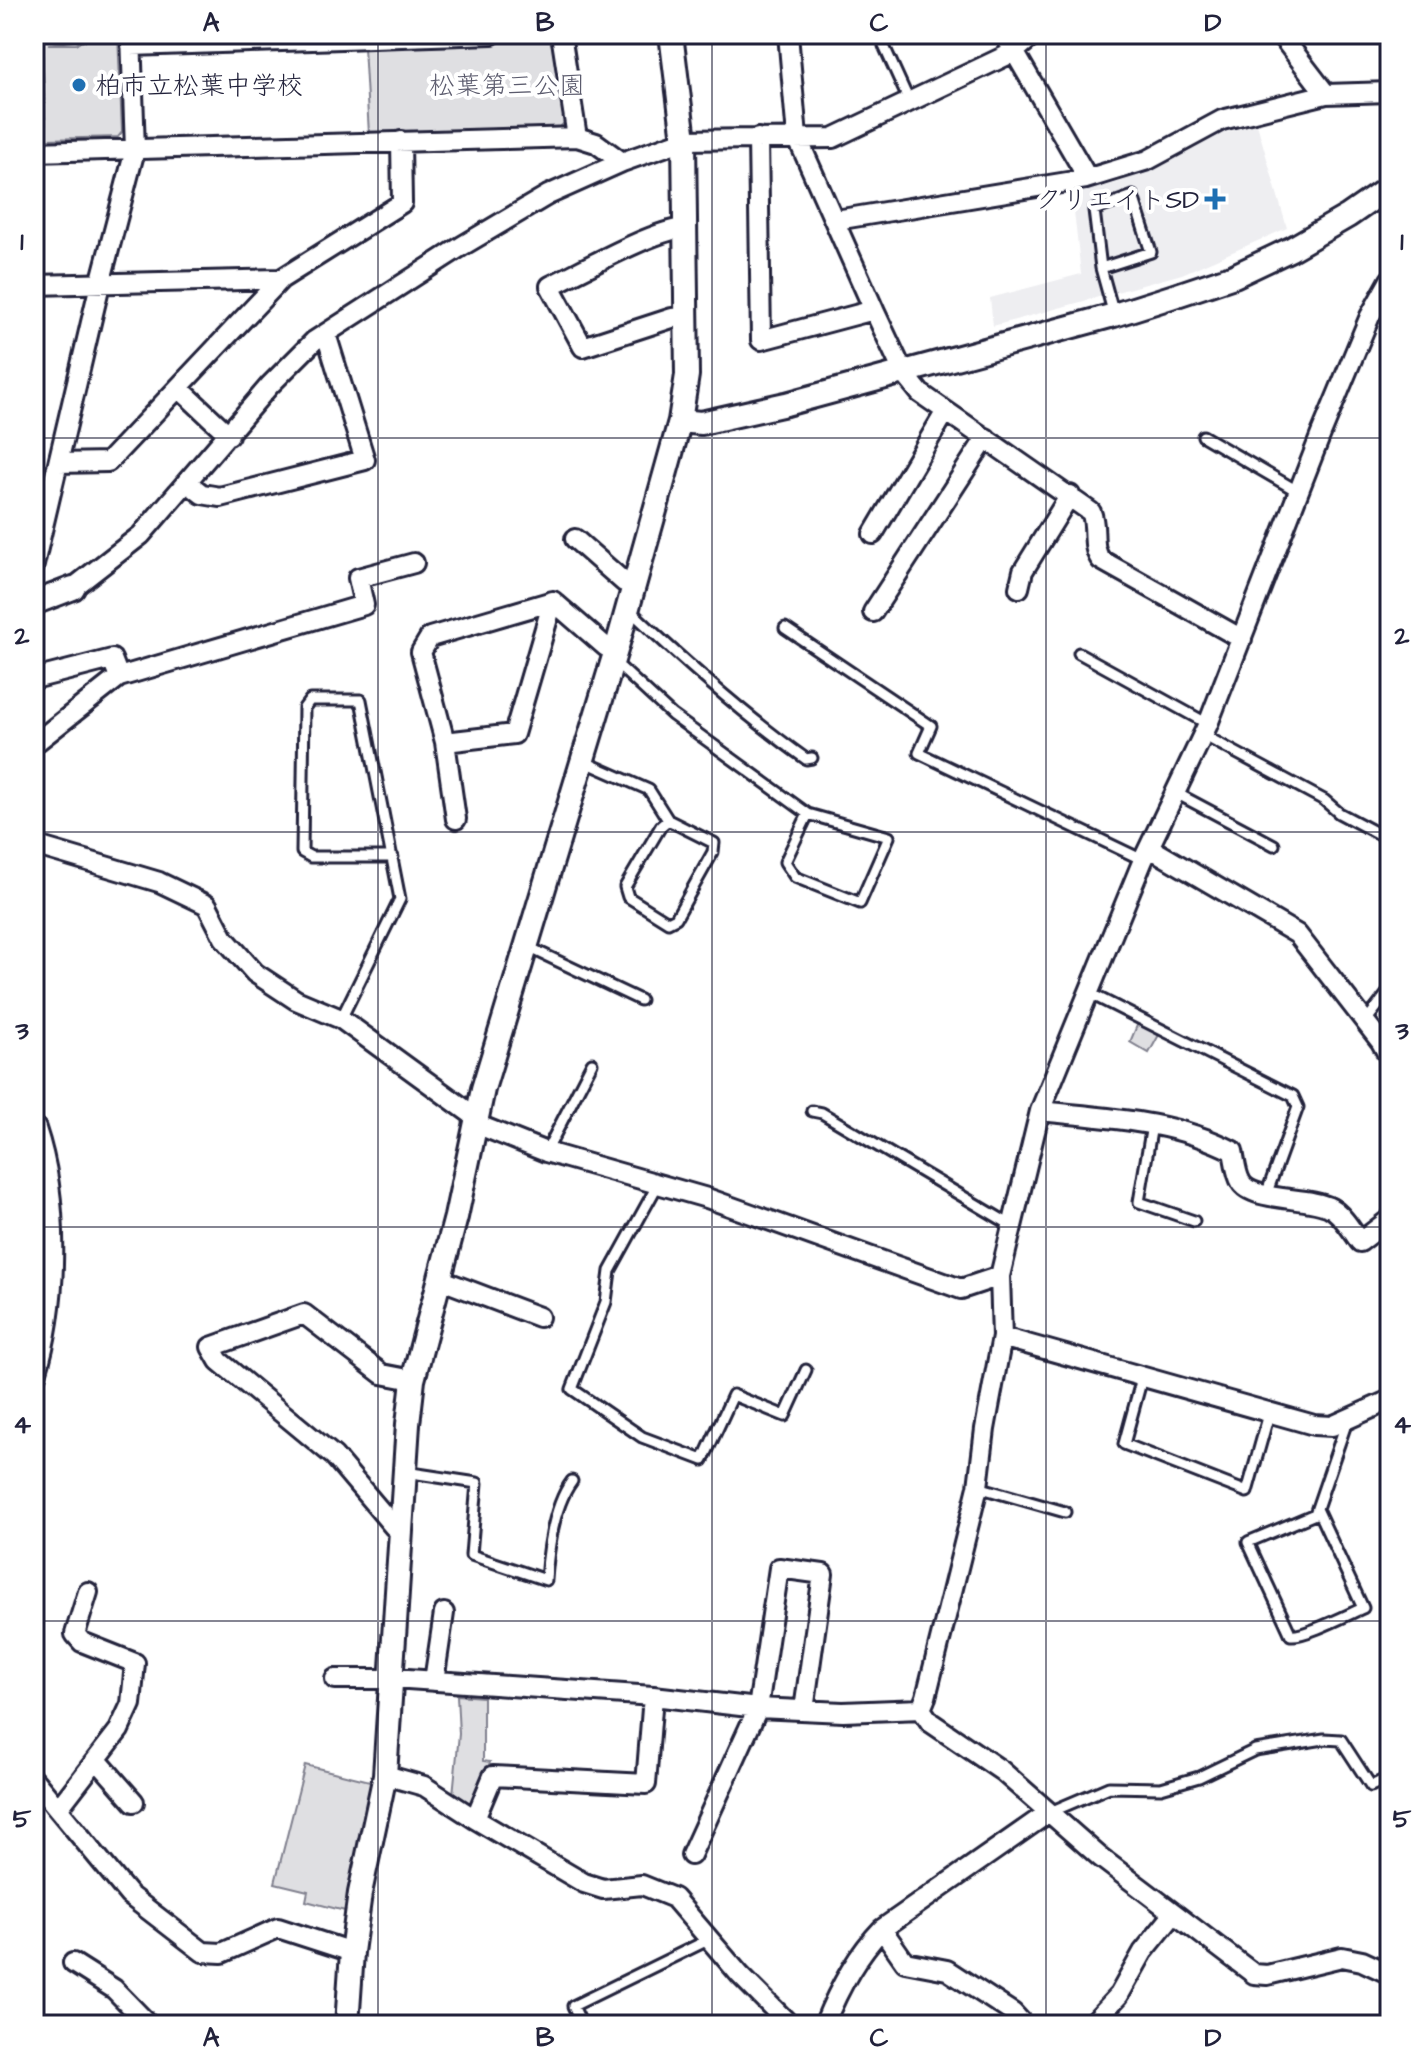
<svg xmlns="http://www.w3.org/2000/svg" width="1424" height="2059" font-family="'Architects Daughter','Klee One',sans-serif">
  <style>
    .built { fill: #eeeef1 }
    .green { fill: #dfdfe2; stroke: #80808e; stroke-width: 2 }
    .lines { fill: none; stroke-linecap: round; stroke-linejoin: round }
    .service-casing { stroke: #22223b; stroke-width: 15 }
    .minor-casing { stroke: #22223b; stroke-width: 24 }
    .tertiary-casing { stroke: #22223b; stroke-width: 28 }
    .service { stroke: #fff; stroke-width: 9 }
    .minor { stroke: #fff; stroke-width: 18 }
    .tertiary { stroke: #fff; stroke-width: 22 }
    .grid { fill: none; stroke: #22223b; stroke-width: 2; stroke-opacity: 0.55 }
    .poi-dot { fill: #1f6fb2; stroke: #fff; stroke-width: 3 }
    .labels { text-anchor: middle; stroke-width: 8; stroke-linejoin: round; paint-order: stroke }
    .poi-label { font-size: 26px; fill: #22223b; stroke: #fff; text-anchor: start }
    .park-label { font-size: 26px; fill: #5b5b6d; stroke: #fff }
    .neatline { fill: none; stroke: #22223b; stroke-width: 3 }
    .grid-label { font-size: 26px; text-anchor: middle; font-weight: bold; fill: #22223b }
  </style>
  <rect width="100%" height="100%" fill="#fff"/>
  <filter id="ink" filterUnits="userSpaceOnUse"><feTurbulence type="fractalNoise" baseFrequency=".0125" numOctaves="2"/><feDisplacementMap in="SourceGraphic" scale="16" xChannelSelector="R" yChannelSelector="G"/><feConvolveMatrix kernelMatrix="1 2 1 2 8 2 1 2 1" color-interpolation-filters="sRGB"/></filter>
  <g filter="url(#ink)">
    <path class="built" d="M1257,124L1287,228L1182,274L993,326L990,298L1081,274L1072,193L1118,183L1224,133Z"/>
    <path class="green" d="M34,34H95L81,40L48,44H76L102,34H118L122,132L118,137L46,139L42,44H34Z
      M548,40L553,45L565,122L560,127L369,134L364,47Z
      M34,51H37L43,132L34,133Z
      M1138,1023L1160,1033L1149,1053L1130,1042Z
      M457,1695L483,1697V1761L490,1762L476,1800L468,1803L453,1795L459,1734Z
      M305,1765L378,1783L345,1911L306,1901L308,1891L275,1883Z"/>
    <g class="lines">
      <g class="service-casing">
        <path id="service" d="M884,46L909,101
          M1101,268L1151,252L1133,196L1094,210L1101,268L1114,315
          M1203,436L1299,492
          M626,611L635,615C689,666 744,715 806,759L812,758
          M785,628L931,726L919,753L1143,860
          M1079,653L1208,724
          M611,665L621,668L672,715L808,814L889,837L860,903L795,877L785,862L808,814
          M1203,735L1324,800L1339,813L1390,840
          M583,761L649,790L668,820L714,843L713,852L676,918L668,922L628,897L625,887L661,826L668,820
          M1176,793L1274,845
          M526,946L640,1000
          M1087,992L1293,1096L1298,1107L1266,1195
          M341,1019L400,899L361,700H310L304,708L302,852L311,857H393
          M1366,1021L1390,990
          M812,1111L822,1113L1011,1225
          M1152,1125L1139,1202L1194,1221
          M546,1152L592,1063
          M657,1186L610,1271L606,1302L572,1389L642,1437L703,1460L733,1395L785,1416L806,1370
          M1142,1378L1124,1444L1247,1492L1269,1414
          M405,1472L477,1483L471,1555L546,1580C548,1551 554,1505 572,1481
          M978,1487L1065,1512
          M1317,1509L1363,1608C1347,1615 1304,1637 1291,1635L1248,1542L1315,1514L1347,1421
          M1048,1813L1109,1787L1161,1788L1199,1777L1255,1750L1324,1739L1341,1740L1371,1786L1390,1777
          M582,2025L573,2006L708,1940"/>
      </g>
      <g class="minor-casing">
        <path id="minor" d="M1004,34L1083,170L1086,179
          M1280,34L1326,94
          M131,46L492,34
          M577,137L596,143L622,162
          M758,138L761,340L874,310L797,137L788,34
          M34,152L577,137L561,34
          M836,220L1086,179L1148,160L1222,120L1326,94L1390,92
          M685,228C653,230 581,271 550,286L583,347L672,318L687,317
          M34,285L281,279
          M874,310L903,372L920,393L1091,512C1098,528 1090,546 1101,560L1242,639
          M179,388L229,435
          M58,463L108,462L281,279L402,203L401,141
          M188,483L202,494L220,497L365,460L326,334
          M873,534L946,411
          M575,539L624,582L634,586
          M34,565L100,284L135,150L131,34
          M73,588L141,535L270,385L314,341L462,246L548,195L622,162L684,140L833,138L1014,52L1035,34
          M1019,588L1023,571L1070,495
          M873,612L986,438
          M34,679L112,659L119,677
          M445,742L514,734L553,601
          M34,744L119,677L364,605L358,578L414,563
          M456,819L445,742L421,652L430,637L553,601L606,647L616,650
          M34,845L159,882L207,905L224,938L255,973L296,1000L341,1019L477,1118
          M1150,848L1297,934L1381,1042L1390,1058
          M1040,1111C1105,1118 1173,1120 1233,1151C1235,1160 1236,1174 1241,1182C1252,1202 1310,1196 1331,1208C1343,1215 1352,1231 1360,1242L1390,1219
          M476,1124L546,1152L707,1198L961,1289L1000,1276
          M439,1279L539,1317
          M1002,1337L1314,1425L1332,1426L1390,1400
          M402,1528L394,1527L334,1456L219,1361L211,1347L304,1314L382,1374L413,1380
          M335,1679H408L653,1696L758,1708L843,1712L921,1709L926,1697L978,1487L985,1429L1002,1337L1000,1276L1040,1111L1143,860L1208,724L1321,434L1370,316L1390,280
          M434,1681L444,1613
          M921,1709L930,1722L1002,1771L1100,1857L1254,1974L1267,1975L1342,1957L1362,1961L1390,1974
          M97,1760L134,1802
          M385,1775L424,1786L475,1819L584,1883L603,1889L642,1885L674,1898L740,1975L790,2025
          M34,1780L129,1895L203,1952L222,1953L278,1928L352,1952
          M58,1809L119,1730L131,1704L135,1663L82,1642L75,1634L88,1592
          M475,1819L493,1776L646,1784L653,1696
          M691,1855L758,1708L779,1568L823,1574L804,1710
          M882,1929L905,1962L947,1970L1013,2013L1024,2025
          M73,1963L114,1989L149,2025
          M824,2025C838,1990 856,1956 882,1929L1048,1813
          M1091,2025L1119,1995L1143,1952L1173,1915"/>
      </g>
      <g class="tertiary-casing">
        <path id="tertiary" d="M680,421L701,423L786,404L1114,315L1171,297L1234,276L1291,249L1348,216L1390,187
          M34,603L73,588
          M34,1129C58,1200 56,1303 34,1374
          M347,2025L352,1952L360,1893L385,1775L408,1424L413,1380L456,1217L483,1089L616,650L680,421L687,375L684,140L671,34"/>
      </g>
      <use href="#service" class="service"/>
      <use href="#minor" class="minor"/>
      <use href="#tertiary" class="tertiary"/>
    </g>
  </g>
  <path class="grid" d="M378,34V2025M712,34V2025M1046,34V2025M34,438H1390M34,832H1390M34,1227H1390M34,1621H1390"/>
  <g class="poi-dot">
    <circle cx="79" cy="85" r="8"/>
    <path d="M1211 187h8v8h8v8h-8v8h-8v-8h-8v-8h8z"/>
  </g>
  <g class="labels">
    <g class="poi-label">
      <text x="95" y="94">柏市立松葉中学校</text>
      <text x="1199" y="208" text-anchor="end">クリエイトSD</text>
    </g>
    <g class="park-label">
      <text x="507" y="94">松葉第三公園</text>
    </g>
  </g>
  <rect width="1424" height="2059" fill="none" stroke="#fff" stroke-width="88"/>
  <rect x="44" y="44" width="1336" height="1971" class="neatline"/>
  <g class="grid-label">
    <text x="211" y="31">A</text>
    <text x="545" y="31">B</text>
    <text x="879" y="31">C</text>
    <text x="1213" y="31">D</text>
    <text x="22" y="250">1</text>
    <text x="1402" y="250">1</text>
    <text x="22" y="644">2</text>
    <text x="1402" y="644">2</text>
    <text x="22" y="1039">3</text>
    <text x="1402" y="1039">3</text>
    <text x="22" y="1433">4</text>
    <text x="1402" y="1433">4</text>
    <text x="22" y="1827">5</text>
    <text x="1402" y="1827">5</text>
    <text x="211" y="2046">A</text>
    <text x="545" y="2046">B</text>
    <text x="879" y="2046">C</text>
    <text x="1213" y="2046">D</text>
  </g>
</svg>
